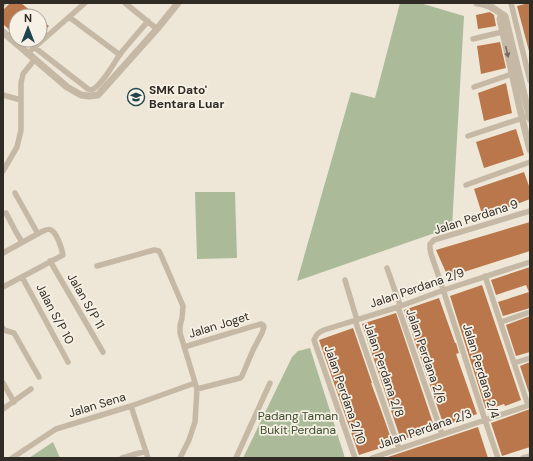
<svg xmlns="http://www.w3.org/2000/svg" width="533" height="461" font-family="'DM Sans',sans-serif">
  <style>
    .green { fill: #abbb9a }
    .building { fill: #ba774b }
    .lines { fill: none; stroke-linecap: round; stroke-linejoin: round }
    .minor { stroke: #c5b9a6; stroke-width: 5.5 }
    .tertiary { stroke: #c5b9a6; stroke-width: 7 }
    .oneway { fill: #746b60 }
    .labels { text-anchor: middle; stroke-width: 3.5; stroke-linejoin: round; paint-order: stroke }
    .poi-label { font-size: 12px; font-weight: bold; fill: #312b26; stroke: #f6f1e4; text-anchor: start }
    .street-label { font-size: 12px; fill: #312b26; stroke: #f6f1e4 }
    .park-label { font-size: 12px; fill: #3c4d2c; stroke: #f6f1e4 }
  </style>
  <rect width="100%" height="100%" fill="#eee7d8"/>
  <path class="green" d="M400,3H420L464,16L452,227L297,281L351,92L375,98Z
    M195,192H235L237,258L197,259Z
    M310,348L345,458H243L292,357L298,351Z
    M53,442L60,458H29Z"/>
  <path class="building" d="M10,3H21L37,16H16V36L3,24V10Z
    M529,3L530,51H529L517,6Z
    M490,12L494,15L496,26L478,29L476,15Z
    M40,19L49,26L40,35Z
    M20,40H34L27,46Z
    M500,42L506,68L481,74L477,46Z
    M506,83L512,113L484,121L478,93Z
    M516,129L524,155L484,168L476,142Z
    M524,172L530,189V199L483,217L474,189Z
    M530,222V251L448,277L436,250Z
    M530,267V308L503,316L498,302L529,292L526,285L496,295L491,280Z
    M482,285L521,400L505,406L504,404L486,410L450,296Z
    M439,298L455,343H456L459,353L456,354L477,414L444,426L404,310Z
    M396,313L435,429L401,440L362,324Z
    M530,316V352L516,356L506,325Z
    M353,328L372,383H371L381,410L393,444L359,455L319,340Z
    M530,362V396L520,366Z
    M530,409V447L502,456L491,423Z
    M478,427L488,458H385Z"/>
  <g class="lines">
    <path class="minor" d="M125,3L157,29
      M511,3L530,81
      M3,4L4,3
      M69,17L120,55
      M473,39L506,31
      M34,47L88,89L91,90C101,87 114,63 120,54C129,43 139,32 148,21
      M28,53L85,3
      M474,87L515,73
      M3,95L21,100
      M468,136L529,116
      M3,171L17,147L21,130V83L23,74L35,59
      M466,185L530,162
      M15,193L38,234
      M6,213L16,232L22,242
      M3,253L41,232C44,231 48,228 51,230C57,233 62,249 63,255L3,287
      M50,261L103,352
      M97,266L154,250L159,251L161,255L183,306L182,318L180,326V333L197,389L195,422L189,440L180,458
      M387,268L400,305
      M485,276L528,405
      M22,277L68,362
      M345,280L357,320
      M398,307L442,434
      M355,320L399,449
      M501,322L530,312
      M3,328L4,330L14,333L39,377
      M184,347L261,324L263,325L264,327L262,333L253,350L242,376L240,378L197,389
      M514,363L530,358
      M3,383L14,402
      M131,406L148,458
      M3,409L31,389
      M12,458L56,429L131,406L195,383
      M122,458L146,451
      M236,458L270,383
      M355,458L314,340C316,335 318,332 324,330L398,307L444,290L530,262
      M372,458L530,405
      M498,458C474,391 455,322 431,254L430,248V244L434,240L530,211
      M523,458L530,456"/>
    <path class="tertiary" d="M477,3C490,4 495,10 505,16L530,119
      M502,14L500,19L522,118L530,150
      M3,32L67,87L81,95L89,96L98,95L157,29L178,3"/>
  </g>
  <defs><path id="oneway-solid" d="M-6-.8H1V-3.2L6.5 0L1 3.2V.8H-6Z"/></defs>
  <use class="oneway" href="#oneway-solid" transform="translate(507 52) rotate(77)"/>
  <defs>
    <g id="school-ring" transform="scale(0.9)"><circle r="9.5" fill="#f6f1e4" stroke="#20444e" stroke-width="1.5"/><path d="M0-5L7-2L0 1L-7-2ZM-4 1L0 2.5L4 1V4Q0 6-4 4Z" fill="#20444e"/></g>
  </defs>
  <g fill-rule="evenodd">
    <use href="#school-ring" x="136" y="97"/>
  </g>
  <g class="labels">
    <g class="poi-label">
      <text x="149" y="94">SMK Dato'<tspan x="149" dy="14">Bentara Luar</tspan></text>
    </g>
    <g class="street-label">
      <text transform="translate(476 217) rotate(-18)" y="4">Jalan Perdana 9</text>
      <text transform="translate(417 288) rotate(-19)" y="4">Jalan Perdana 2/9</text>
      <text transform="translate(86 301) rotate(60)" y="4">Jalan S/P 11</text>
      <text transform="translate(55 314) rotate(62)" y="4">Jalan S/P 10</text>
      <text transform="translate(219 325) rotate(-17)" y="4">Jalan Joget</text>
      <text transform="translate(426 356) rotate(71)" y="4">Jalan Perdana 2/6</text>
      <text transform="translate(384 370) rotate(71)" y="4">Jalan Perdana 2/8</text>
      <text transform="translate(481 371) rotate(73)" y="4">Jalan Perdana 2/4</text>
      <text transform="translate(345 395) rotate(71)" y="4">Jalan Perdana 2/10</text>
      <text transform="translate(97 405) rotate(-17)" y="4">Jalan Sena</text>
      <text transform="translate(425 429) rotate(-19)" y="4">Jalan Perdana 2/3</text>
    </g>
    <g class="park-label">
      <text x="298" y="420">Padang Taman<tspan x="298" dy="14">Bukit Perdana</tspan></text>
    </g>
  </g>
  <rect width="533" height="461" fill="none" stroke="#312b26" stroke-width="8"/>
  <g transform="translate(28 28)"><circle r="19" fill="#f6f1e4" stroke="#a7a298"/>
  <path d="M0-3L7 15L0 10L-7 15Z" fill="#20444e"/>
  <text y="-6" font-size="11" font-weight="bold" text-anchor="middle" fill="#312b26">N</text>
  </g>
</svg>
